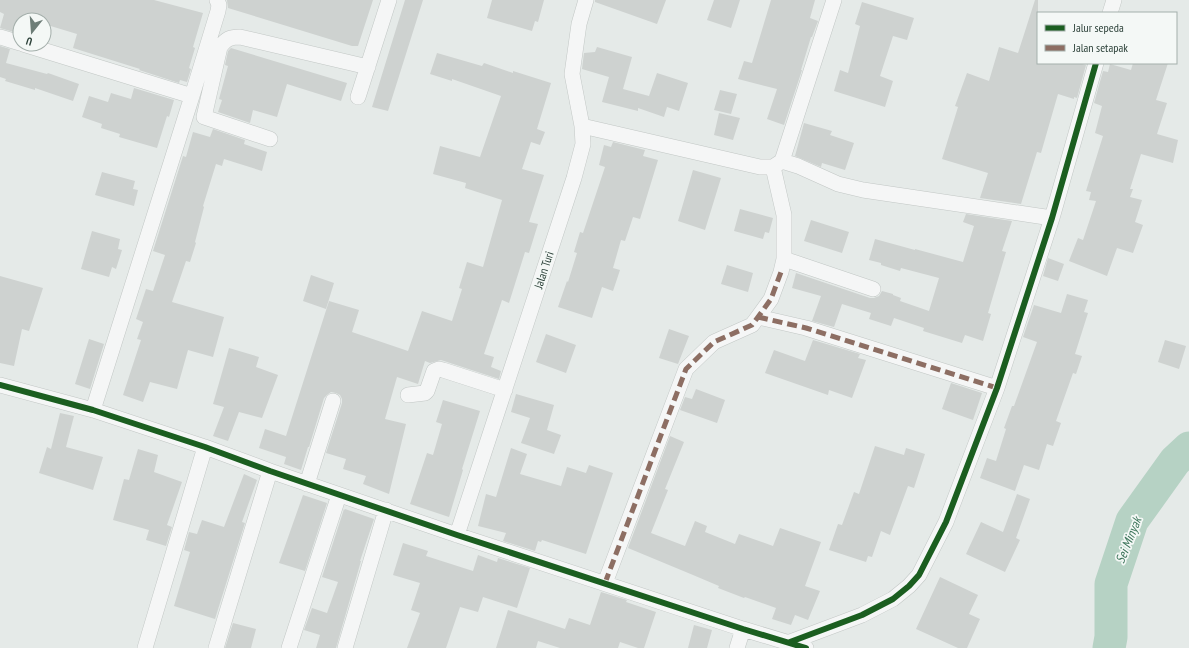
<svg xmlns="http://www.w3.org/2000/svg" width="1189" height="648" font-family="'PT Sans Narrow',sans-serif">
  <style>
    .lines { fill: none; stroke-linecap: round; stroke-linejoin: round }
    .river { stroke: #b6d2c4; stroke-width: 33 }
    .building { fill: #ced2d0 }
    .minor-casing { stroke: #c2c7c5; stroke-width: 16 }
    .minor { stroke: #f5f6f6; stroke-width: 15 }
    .quiet { stroke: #8d6e63; stroke-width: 5; stroke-dasharray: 10 5; stroke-linecap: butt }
    .cycleway-casing { stroke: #f4f8f6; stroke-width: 8 }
    .cycleway { stroke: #1b5e20; stroke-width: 6 }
    .labels { text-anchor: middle; stroke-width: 3.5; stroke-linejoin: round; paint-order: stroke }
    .street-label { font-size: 12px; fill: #2d423a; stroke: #f4f8f6 }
    .water-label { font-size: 13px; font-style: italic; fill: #3a7358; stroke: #f4f8f6 }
  </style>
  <rect width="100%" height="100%" fill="#e5eae8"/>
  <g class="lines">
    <path class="river" d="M1109,648L1111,637V584L1132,521L1175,461L1189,448"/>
  </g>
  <path class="building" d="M0,0H154L203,13L193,47L195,48L189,68L191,69L187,82L180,80L179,83L139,70L140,69L73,48L77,34L44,24V20H32L22,17L21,20H20L17,33L0,28L4,14L0,12Z
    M227,0H373L358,46H352L228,8Z
    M405,0H423L388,111L372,107Z
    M492,0H544L538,22L535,21L532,31L487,18Z
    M595,0H666L657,24L595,2Z
    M714,0H740L731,28L707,20Z
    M771,0H815L810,18L818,21L812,37H811L801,70H802L784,125L767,119L777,89L738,79L744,61L752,63Z
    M1035,0H1038V63H1078L1086,65L1077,98L1074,97V99L1058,94L1041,153L1037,152L1021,204L980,198L988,173L942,159L958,107L955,106L967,73L989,81L999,47L1018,53Z
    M862,2L914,18L907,40L893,36L880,76L893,81L885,107L834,91L840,70L848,73L860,26L855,24Z
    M0,46L10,49L6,63L47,74L48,73L79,84L73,101L35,88V90L5,81L6,79L0,77Z
    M597,47L632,57L623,89L649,96L657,73L688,83L679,111L667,107L664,117L638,108V111L602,102L609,77L582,69L584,53L595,52Z
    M231,48L347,83L341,101L287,84L277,117L253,110L250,123L218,112L222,100L219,99L228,66L225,65L228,51Z
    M437,53L482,66L484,63L513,73V71L551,83L537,129L545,132L540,145L531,142L522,169L544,175L529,222L538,224L529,253L525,252L509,303L502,300L484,354L494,357L491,367L501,371L499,379L441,360L430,363L425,361L418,384L397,377L385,419L406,424L389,494L363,484L366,476L343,469L346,459L326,453L342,403V399L340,395L336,393L331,392L327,395L324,398L309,447H308L301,470L284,464L286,457L259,448L265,429L286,436L329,301L359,310L352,332L408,351L422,311L452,321L462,289L459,288L467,262L483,267L502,200L465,188L466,183L433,174L440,146L480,157L501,96L452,79V81L430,74Z
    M1133,63H1168L1156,100L1167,103L1157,134L1178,140L1173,163L1141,154L1130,189H1133L1130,197L1142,200L1135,222L1143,225L1133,253L1117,248L1107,276L1069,261L1078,238L1083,240L1096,201L1089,200L1091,192L1086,191L1103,136L1095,133L1102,106L1094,103L1103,71L1108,72L1110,64L1131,70Z
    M134,88L174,100L169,117L167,116L157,148L119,137L120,134L101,128L102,124L82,117L89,96L108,102L111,93L131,99Z
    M720,90L737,94L731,114L714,110Z
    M719,113L740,118L733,140L714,135Z
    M804,123L832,131L830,135L854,143L845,170L822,163L821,167L795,156Z
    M213,129L245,140L244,144L267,152L262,171L224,159L222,166L216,164L203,206L204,207L195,242L196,243L190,262L186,261L172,302L224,317L213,357L188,350L177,389L150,382L143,402L123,395L141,340L137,339L143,322L136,319L146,289L153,291L165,255L153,251L183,156L186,157L193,132L210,137Z
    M613,142L645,150L643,156L658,160L640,219L633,217L625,241L621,240L613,268L620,270L613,291L602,287L592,318L558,307L567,281L568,282L577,253L574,252L580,232L583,233L605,167L599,165L604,145L611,147Z
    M693,170L721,178L705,230L678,221Z
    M102,172L135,181L133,189L138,190L134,206L95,195Z
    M740,209L773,218L769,233L765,232L763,239L734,231Z
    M966,214L1012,221L1002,251L1006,252L988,313L991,314L983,341L965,335L962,343L923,331L924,328L894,318L891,326L869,319L871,313L842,304L834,327L812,321L821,296L792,288L796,273L870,298H874L879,296L882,291L893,294V295L901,298L900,301L929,311L939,278L901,268L900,271L881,265V263L869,260L875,239L915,250V249L963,262L974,226L963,222Z
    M811,220L849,232L842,253L804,241Z
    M92,231L120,239L118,249L122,250L116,269L112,267L109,277L81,269Z
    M1048,258L1064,264L1058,281L1043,276Z
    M727,265L753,273L748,292L721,284Z
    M311,275L334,283L326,309L303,301Z
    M0,276L43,288L29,331L22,329L14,366L0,363Z
    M1067,294L1088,300L1084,312L1088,313L1075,354L1082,356L1076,374L1073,373L1056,421L1061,423L1053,446L1047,444L1039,470L1024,465L1015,491L980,478L987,458L996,461L1006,429L1004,428L1012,406H1014L1037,342L1023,337L1034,305L1061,313Z
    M669,329L689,336L678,364L659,358Z
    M546,334L576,345L566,373L536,362Z
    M89,339L104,344L90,389L75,384Z
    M813,340L860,354L858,358L866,360L852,398L829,390L828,395L765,373L774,350L805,361Z
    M1165,340L1186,346L1179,369L1158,362Z
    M229,348L259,357L256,367L278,375L262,418L239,412L228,441L213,436L224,407L213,404Z
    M951,383L982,393L973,420L942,409Z
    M696,389L725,400L717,423L680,410L685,397L692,399Z
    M516,394L554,405L547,430L561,435L554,454L521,443L530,418L511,412Z
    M443,400L480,411L462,469L463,470L449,517L410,504L427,453L433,455L442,424L436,422Z
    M60,413L74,416L66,447L103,457L93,490L39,473L47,447L51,449Z
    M670,436L684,442L665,489L668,490L651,533L685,546L695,521L707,526L705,532L735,544L739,534L773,546L780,528L821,542L805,586L820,591L808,620L795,615L791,625L772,619L776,608L745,597L744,598L718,588L719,586L693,575L628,548Z
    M875,446L904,455L906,448L925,454L914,488L908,486L890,535L881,531L872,557L868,556L866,562L829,550L838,524L842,525L854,492L859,494Z
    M511,448L527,454L520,474L561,486L567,467L586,473L589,465L613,473L586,554L542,540L541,542L538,541L535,551L503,541L506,533L478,526L486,494L496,497Z
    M138,449L158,455L154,472L182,482L167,525L172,527L166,546L146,540L149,530L113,520L124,479L129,480Z
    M244,474L257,480L242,522L245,523L215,619L174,606L190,552L184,550L189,532L197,534L202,520L224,527Z
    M1017,494L1030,499L1016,538L1020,540L1005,572L966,554L981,522L1003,532Z
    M303,495L327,503L305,571L279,563Z
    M344,509L345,510V509L374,519L360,561H361L336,648H316L320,635L304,630L312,608L327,613L338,582L322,577Z
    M403,543L428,551L426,556L473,571L478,555L497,562L498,558L530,568L517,608L483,597L478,612L460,607L446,648H407L420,613L411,610L420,583L393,575Z
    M940,577L978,595L969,614L980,619L967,648H958L916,629Z
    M601,592L627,600L626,602L656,612L644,648H638L620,642L618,648H560L538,641L536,648H496L508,610L565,629L569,618L590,625Z
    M233,623L256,629L251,648H225Z
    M694,625L712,630L707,648H688Z"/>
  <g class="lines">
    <g class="minor-casing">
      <path id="minor" d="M1110,13L1114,0
        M0,37L20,43
        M23,44L192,96L93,410
        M192,96L218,11L219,5L217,0
        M358,97L389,0
        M582,126L760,167H773L782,161L834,0
        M270,139L204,117L220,47C226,39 230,37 240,37L368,67
        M782,161L798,166L838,184L863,190L1052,218
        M784,259L873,289
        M758,317L806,328L997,388
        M0,385L93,410L205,447L270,471L457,535L743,629L806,648
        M408,395L425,393L427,391L434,371L439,369L443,370L505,390
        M307,484L333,401
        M457,535L574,178L583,144L582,126L572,74L579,24L586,0
        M605,583L686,369L714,342L752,325L758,317L771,299L781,272L784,259V215L773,167
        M790,642L862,615L893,599L909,586L919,575L946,522L997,388L1052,218L1096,63
        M145,648L205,447
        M216,648L270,471
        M289,648L339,495
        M345,648L386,510
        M737,648L743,629"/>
    </g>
    <use href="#minor" class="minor"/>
    <path class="quiet" d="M758,317L806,328L997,388
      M605,583L686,369L714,342L752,325L758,317L771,299L781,272"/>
    <g class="cycleway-casing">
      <path id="cycleway" d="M0,385L93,410L205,447L270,471L457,535L743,629L806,648
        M790,642L862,615L893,599L909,586L919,575L946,522L997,388L1052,218L1096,63"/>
    </g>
    <use href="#cycleway" class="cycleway"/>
  </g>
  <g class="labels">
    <g class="street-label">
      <text transform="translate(544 270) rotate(-72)" y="4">Jalan Turi</text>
    </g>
    <g class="water-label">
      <text transform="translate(1128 540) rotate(-68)" y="5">Sei Minyak</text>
    </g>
  </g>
  <rect x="1037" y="12" width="140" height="52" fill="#f4f8f6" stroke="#a4afab"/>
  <rect x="1045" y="25" width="20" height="6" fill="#1b5e20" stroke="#a4afab"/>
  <text x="1073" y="32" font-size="12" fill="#2d423a">Jalur sepeda</text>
  <rect x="1045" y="45" width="20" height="6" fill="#8d6e63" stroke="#a4afab"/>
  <text x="1073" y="52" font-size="12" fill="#2d423a">Jalan setapak</text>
  <g transform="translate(32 32) rotate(197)"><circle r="19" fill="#f4f8f6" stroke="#a4afab"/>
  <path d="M0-3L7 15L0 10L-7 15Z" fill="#6d7d77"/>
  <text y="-6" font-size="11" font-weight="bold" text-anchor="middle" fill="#2d423a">U</text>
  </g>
</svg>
